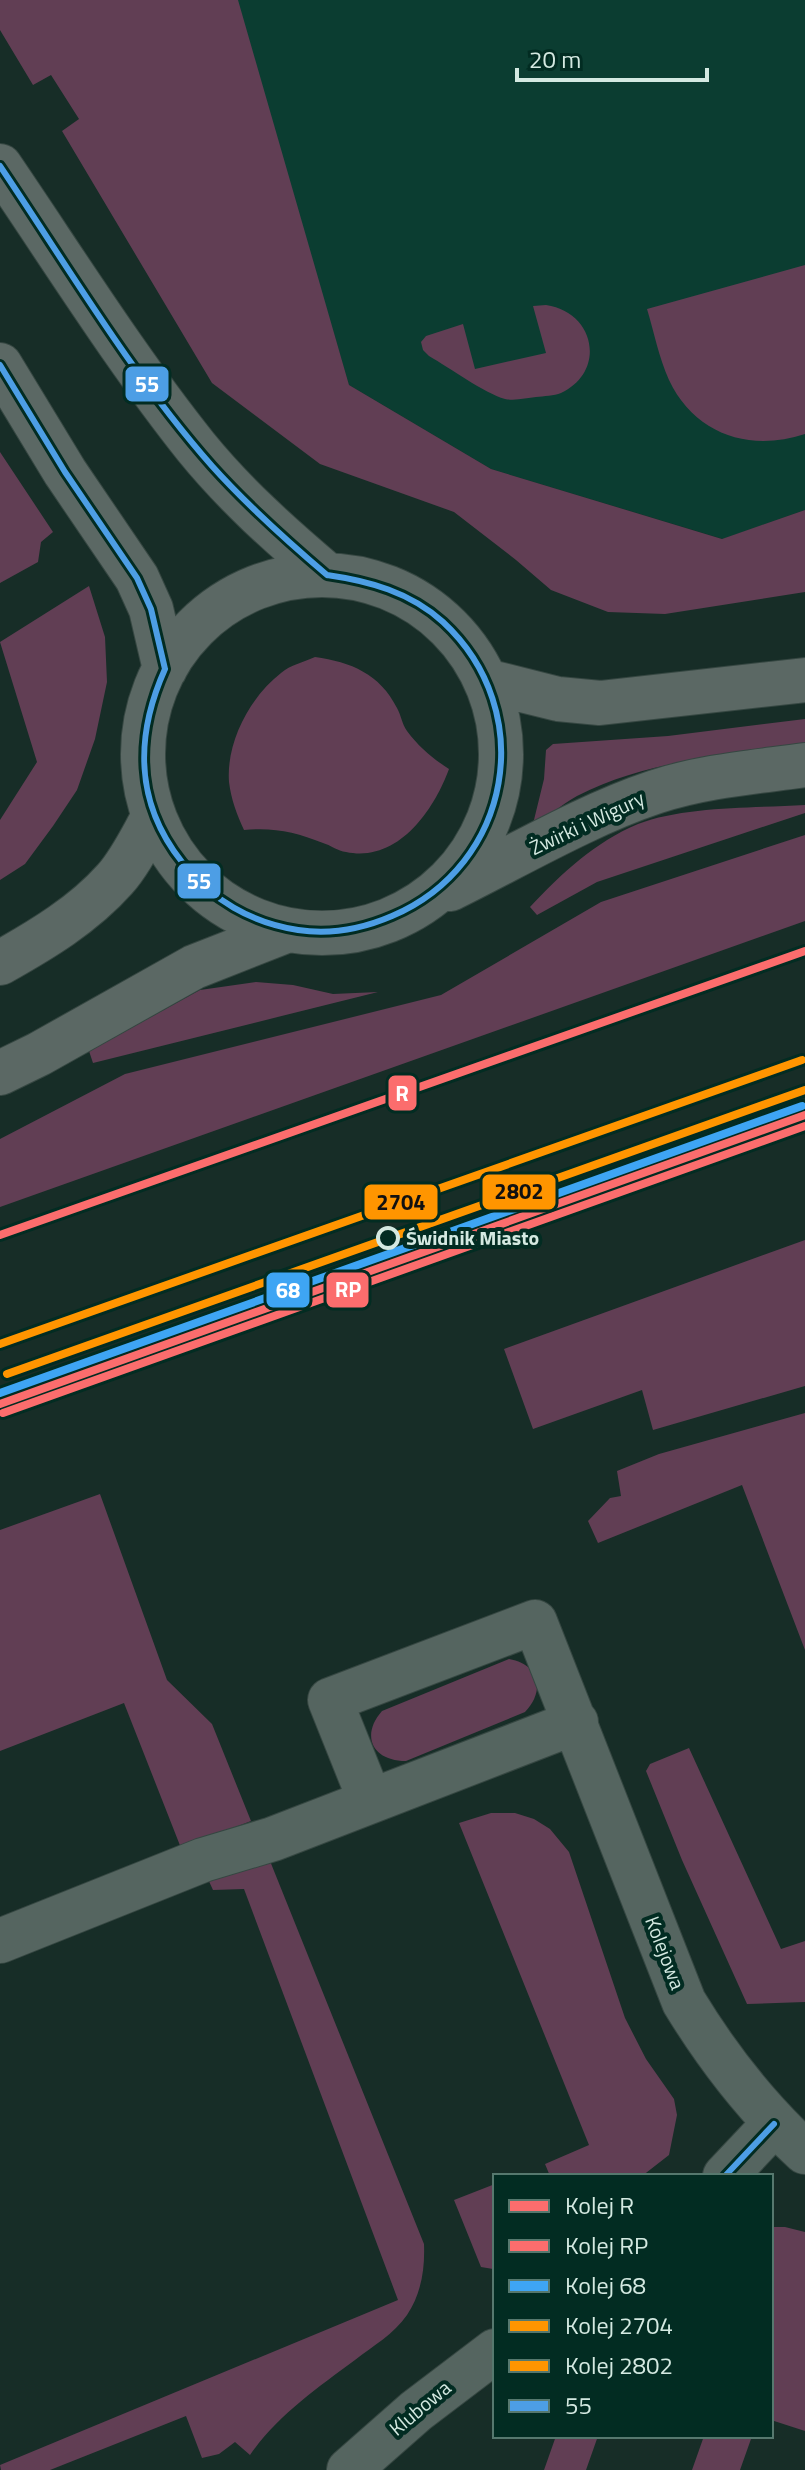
<svg xmlns="http://www.w3.org/2000/svg" width="805" height="2470" font-family="'Titillium Web',sans-serif">
  <style>
    .built { fill: #0b3d31 }
    .green { fill: #613e54 }
    .lines { fill: none; stroke-linecap: round; stroke-linejoin: round }
    .street-casing { stroke: #364742; stroke-width: 46 }
    .secondary-casing { stroke: #364742; stroke-width: 46 }
    .street { stroke: #556560; stroke-width: 44 }
    .secondary { stroke: #5b6864; stroke-width: 44 }
    .bus-1-casing { stroke: #022c22; stroke-width: 12 }
    .bus-1 { stroke: #4d9ee5; stroke-width: 6 }
    .rail-1-casing { stroke: #022c22; stroke-width: 14 }
    .rail-2-casing { stroke: #022c22; stroke-width: 14 }
    .rail-3-casing { stroke: #022c22; stroke-width: 14 }
    .rail-4-casing { stroke: #022c22; stroke-width: 14 }
    .rail-5-casing { stroke: #022c22; stroke-width: 14 }
    .rail-1 { stroke: #fb6d6d; stroke-width: 8 }
    .rail-2 { stroke: #fb6d6d; stroke-width: 8 }
    .rail-3 { stroke: #3ea5f4; stroke-width: 8 }
    .rail-4 { stroke: #ff9500; stroke-width: 8 }
    .rail-5 { stroke: #ff9500; stroke-width: 8 }
    .stop-dot { fill: #022c22; stroke: #d4e9e1; stroke-width: 4 }
    .labels { text-anchor: middle; stroke-width: 8; stroke-linejoin: round; paint-order: stroke }
    .street-label { font-size: 20px; fill: #d4e9e1; stroke: #022c22 }
    .stop-label { font-size: 20px; font-weight: bold; fill: #d4e9e1; stroke: #022c22; text-anchor: start }
    .line-badge { stroke: #022c22; stroke-width: 3 }
    .badge-label { font-size: 22px; text-anchor: middle; font-weight: bold; fill: #fff }
    .pale-badge-label { font-size: 22px; text-anchor: middle; font-weight: bold; fill: #111 }
  </style>
  <rect width="100%" height="100%" fill="#172d27"/>
  <path class="built" d="M27,0H805V510L723,539L491,469L349,385L326,307Z"/>
  <path class="green" d="M0,0H238L349,385L491,469L722,539L805,510V592L665,614L608,612L551,590L516,560L454,512L320,464L212,383L62,131L79,119L51,75L33,85L0,30Z
    M805,265V434C750,452 695,435 669,380C659,358 654,332 647,309Z
    M546,305C595,312 607,371 561,393C554,396 544,396 536,397C527,398 515,401 505,399C484,393 450,368 429,356L423,350L421,342L426,336L463,324L475,369L546,353L533,306Z
    M0,452L53,532L41,542L38,562L0,583Z
    M89,586L105,637L107,682L95,739L77,790L53,826L25,864L0,880V820L37,762L0,642Z
    M315,657C351,662 380,674 397,708C401,715 402,724 407,731C419,747 432,758 449,769C434,810 398,863 346,852C338,851 330,845 323,843C296,832 273,827 244,830C237,815 231,799 229,782C226,742 250,697 281,673C290,665 304,662 315,657Z
    M805,719V745C729,755 647,760 577,796C561,805 547,817 532,828L544,779L546,750L553,744L668,736Z
    M805,805V813L597,882L537,915L530,907C562,873 595,842 638,824C684,806 756,808 805,805Z
    M805,835V921L0,1207V1139L125,1074L441,995L601,902Z
    M256,982L293,985L333,994L378,992L93,1063L89,1051L200,990Z
    M805,1240V1386L653,1430L642,1390L533,1429L504,1349Z
    M805,1413V1650L742,1485L598,1543L588,1521L610,1498L621,1496L617,1471L659,1454Z
    M100,1494L167,1680L212,1724L251,1821L181,1848L124,1703L0,1751V1530Z
    M509,1659C539,1664 546,1690 525,1712L406,1761C373,1761 360,1736 382,1711Z
    M689,1748L781,1949L805,1941V2002L747,2004L682,1860L646,1771L650,1764Z
    M491,1813H515L534,1819L550,1829L569,1852L625,2018L646,2059L674,2099L677,2115L669,2155L642,2176H550L545,2164L589,2145L459,1823Z
    M270,1861L424,2244C425,2270 421,2294 407,2315C394,2334 373,2346 355,2360C317,2388 277,2416 250,2455L235,2442L219,2454L202,2458L186,2416L50,2470H1L0,2465L398,2300L244,1889L213,1890L207,1877Z
    M495,2184V2268L493,2269L481,2267L454,2200Z
    M771,2227H785L805,2232V2431L771,2420Z
    M556,2436H598L586,2470H544Z
    M704,2436H741L751,2439L740,2470H692Z"/>
  <g class="lines">
    <g class="street-casing">
      <path id="street" d="M370,1800L330,1700L535,1622L684,2002C718,2058 757,2108 805,2152
        M0,1941L203,1860L273,1839L576,1722
        M725,2176L774,2124
        M349,2470L416,2411L495,2351"/>
    </g>
    <g class="secondary-casing">
      <path id="secondary" d="M0,166C64,260 125,358 196,447C235,495 280,535 327,575
        M0,365L65,472L137,578L151,609L165,669
        M143 754a179 179 0 1 1 358 0a179 179 0 1 1-358 0Z
        M486,681L558,699L600,703L805,680
        M450,889C515,857 586,815 655,792C703,776 755,772 805,765
        M0,963C41,940 83,915 115,879C131,861 142,837 154,816
        M0,1073L39,1054L194,967L288,930"/>
    </g>
    <use href="#street" class="street"/>
    <use href="#secondary" class="secondary"/>
    <g class="bus-1-casing">
      <path id="bus-1" d="M0,166C68,267 131,374 212,466C247,505 287,541 327,575
        M0,365L65,472L137,578L151,609L165,669
        M165,669C135,736 135,803 182,862C211,900 252,923 298,930C332,935 362,929 392,916C512,865 539,711 443,622C410,592 369,581 327,575
        M725,2176L774,2124"/>
    </g>
    <use href="#bus-1" class="bus-1"/>
    <g class="rail-1-casing">
      <path id="rail-1" d="M0,1235L805,951
        M0,1404L805,1115"/>
    </g>
    <g class="rail-2-casing">
      <path id="rail-2" d="M3,1413L805,1126"/>
    </g>
    <g class="rail-3-casing">
      <path id="rail-3" d="M0,1393L802,1106"/>
    </g>
    <g class="rail-4-casing">
      <path id="rail-4" d="M0,1344L802,1060"/>
    </g>
    <g class="rail-5-casing">
      <path id="rail-5" d="M7,1374L805,1090"/>
    </g>
    <use href="#rail-1" class="rail-1"/>
    <use href="#rail-2" class="rail-2"/>
    <use href="#rail-3" class="rail-3"/>
    <use href="#rail-4" class="rail-4"/>
    <use href="#rail-5" class="rail-5"/>
  </g>
  <circle class="stop-dot" cx="388" cy="1238" r="10"/>
  <g class="labels">
    <g class="street-label">
      <text transform="translate(587 823) rotate(-25)" y="7">Żwirki i Wigury</text>
      <text transform="translate(665 1953) rotate(69)" y="7">Kolejowa</text>
      <text transform="translate(420 2408) rotate(-40)" y="7">Klubowa</text>
    </g>
    <g class="stop-label">
      <text x="406" y="1245">Świdnik Miasto</text>
    </g>
  </g>
  <g class="line-badge">
    <rect x="124" y="365" width="46" height="38" rx="8" fill="#4d9ee5"/>
    <rect x="176" y="862" width="46" height="38" rx="8" fill="#4d9ee5"/>
    <rect x="387" y="1074" width="31" height="38" rx="8" fill="#fb6d6d"/>
    <rect x="481" y="1173" width="76" height="38" rx="8" fill="#ff9500"/>
    <rect x="363" y="1183" width="76" height="38" rx="8" fill="#ff9500"/>
    <rect x="325" y="1271" width="45" height="38" rx="8" fill="#fb6d6d"/>
    <rect x="265" y="1271" width="46" height="38" rx="8" fill="#3ea5f4"/>
  </g>
  <g class="badge-label">
    <text x="147" y="392">55</text>
    <text x="199" y="889">55</text>
    <text x="402" y="1101">R</text>
    <text x="348" y="1297">RP</text>
    <text x="288" y="1298">68</text>
  </g>
  <g class="pale-badge-label">
    <text x="519" y="1199">2802</text>
    <text x="401" y="1210">2704</text>
  </g>
  <rect x="493" y="2174" width="280" height="264" fill="#022c22" stroke="#56786e" stroke-width="2"/>
  <rect x="509" y="2200" width="40" height="12" fill="#fb6d6d" stroke="#56786e" stroke-width="2"/>
  <text x="565" y="2214" font-size="24" fill="#d4e9e1">Kolej R</text>
  <rect x="509" y="2240" width="40" height="12" fill="#fb6d6d" stroke="#56786e" stroke-width="2"/>
  <text x="565" y="2254" font-size="24" fill="#d4e9e1">Kolej RP</text>
  <rect x="509" y="2280" width="40" height="12" fill="#3ea5f4" stroke="#56786e" stroke-width="2"/>
  <text x="565" y="2294" font-size="24" fill="#d4e9e1">Kolej 68</text>
  <rect x="509" y="2320" width="40" height="12" fill="#ff9500" stroke="#56786e" stroke-width="2"/>
  <text x="565" y="2334" font-size="24" fill="#d4e9e1">Kolej 2704</text>
  <rect x="509" y="2360" width="40" height="12" fill="#ff9500" stroke="#56786e" stroke-width="2"/>
  <text x="565" y="2374" font-size="24" fill="#d4e9e1">Kolej 2802</text>
  <rect x="509" y="2400" width="40" height="12" fill="#4d9ee5" stroke="#56786e" stroke-width="2"/>
  <text x="565" y="2414" font-size="24" fill="#d4e9e1">55</text>
  <path d="M517 68v12h190v-12" fill="none" stroke="#d4e9e1" stroke-width="4"/>
  <text x="529" y="68" font-size="24" fill="#d4e9e1" stroke="#022c22" stroke-width="6" paint-order="stroke">20 m</text>
</svg>
